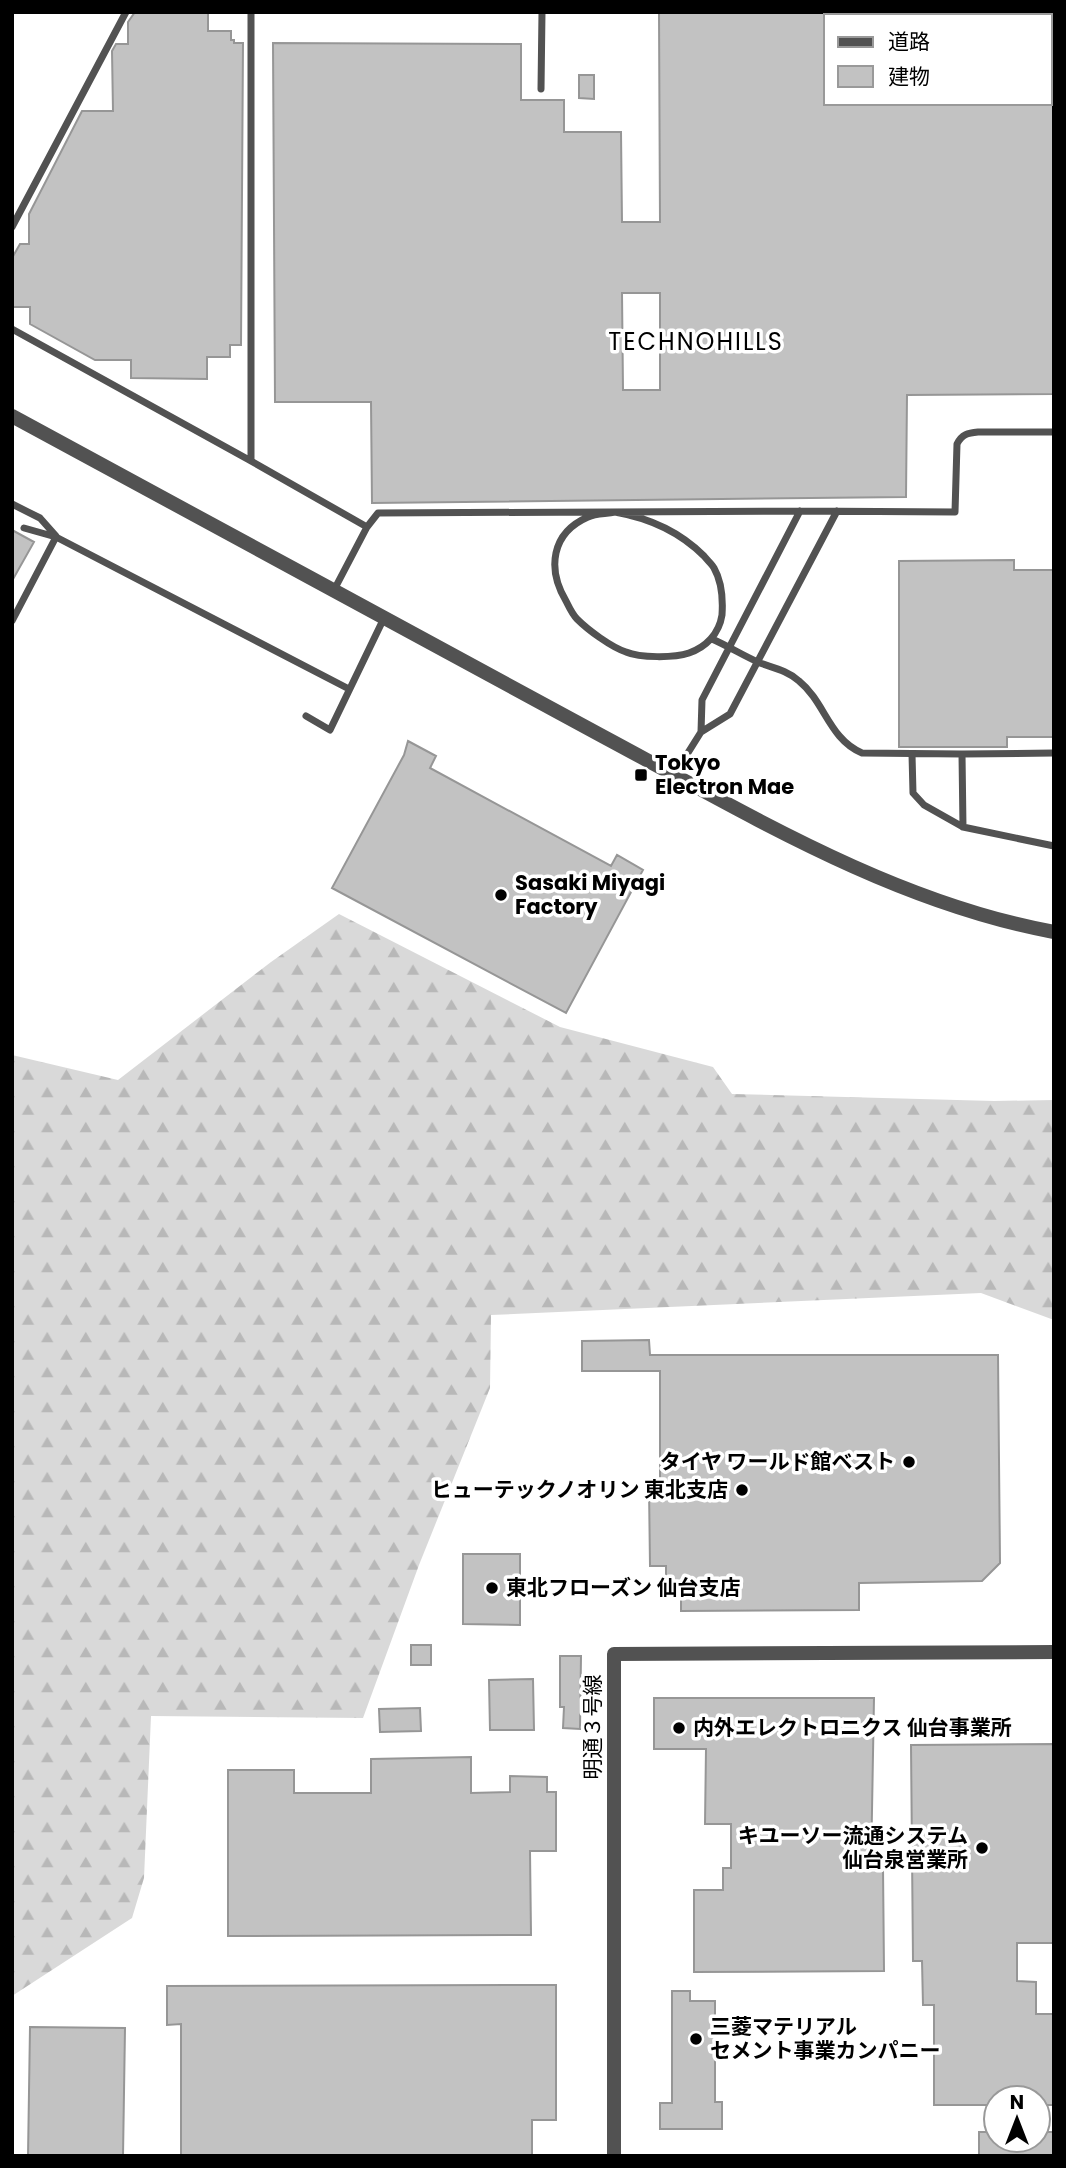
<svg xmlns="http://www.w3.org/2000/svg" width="1066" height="2168" font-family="Poppins,'Noto Sans JP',sans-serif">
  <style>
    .forest { fill: url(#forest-firs) }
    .building { fill: #c2c2c2; stroke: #969696; stroke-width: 2; fill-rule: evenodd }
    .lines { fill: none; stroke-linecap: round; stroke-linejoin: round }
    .service { stroke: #525252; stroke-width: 7 }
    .minor { stroke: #525252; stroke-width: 14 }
    .tertiary { stroke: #525252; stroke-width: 14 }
    .poi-dot { fill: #000; stroke: #fff; stroke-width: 2.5 }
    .labels { text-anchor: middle; stroke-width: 7; stroke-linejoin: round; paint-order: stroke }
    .poi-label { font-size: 21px; font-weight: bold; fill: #000; stroke: #fff; text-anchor: start }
    .street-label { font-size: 21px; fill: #000; stroke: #fff }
    .quarter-label { font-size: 24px; letter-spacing: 2px; fill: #000; stroke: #fff }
  </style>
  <defs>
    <pattern id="forest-firs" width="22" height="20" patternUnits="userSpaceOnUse" patternTransform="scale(1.75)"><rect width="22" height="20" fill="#d9d9d9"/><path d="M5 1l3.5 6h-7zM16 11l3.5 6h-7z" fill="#b8b8b8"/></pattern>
  </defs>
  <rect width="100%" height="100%" fill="#fff"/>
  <path class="forest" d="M339,914L560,1027L713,1067L732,1094L994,1101L1054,1100V1320L981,1293L491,1315L490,1388L419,1565L363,1718L151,1716L144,1878L132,1918L12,1996V1055L118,1080L271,962Z"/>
  <path class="building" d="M135,12H208V31H231V40H234V43H243L241,345H230V357H207V379L131,378V360H95L30,324V307H12V258L20,244H29V214L82,111H113L112,51L116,44H128V22Z
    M659,12H826V103H1054V394L907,395L906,497L372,503L371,402H275L273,43L521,44V100H564V132H621L622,222H660ZM622,293H660V390H623Z
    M579,75H594V99L579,98Z
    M12,530L34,542L12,581Z
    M1014,560V570H1054V737H1007V747H899V561Z
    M408,741L436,756L430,768L611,866L617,855L643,870L566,1013L332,888L404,755Z
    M649,1340L650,1355H998L1000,1563L982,1581L859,1583V1610L681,1611V1593H666V1566H650L649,1487H660V1371H582V1341Z
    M463,1554H520V1625L463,1624Z
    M411,1645H431V1665H411Z
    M560,1656H581L580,1729L563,1728L564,1707H560Z
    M533,1679L534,1730H490L489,1680Z
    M654,1698H874L871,1867H883L884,1971L694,1972V1890H723V1868H731V1824H705L706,1749H654Z
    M420,1708L421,1731L380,1732L379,1709Z
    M1054,1744V1943H1017V1981L1036,1982V2014H1054V2105H1038V2098H996V2105H934V2005H923L922,1961H913L911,1745Z
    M471,1757V1793L510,1792V1776L547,1777V1792H556V1851H530L531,1935L228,1936V1770H294V1793H371V1759Z
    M556,1985V2120H532V2156H181V2024L167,2025V1986Z
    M672,1991H690V2001H715V2102H722V2129H660V2103H672Z
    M30,2027L125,2028L123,2156H28Z
    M979,2132H996V2140H1038V2132H1054V2156H979Z"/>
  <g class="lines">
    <path class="service" d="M251,12V461L367,527L378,513L800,511L955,512L957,444C962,434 968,433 978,432H1054
      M541,89L542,12
      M12,227L126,12
      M12,329L251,461
      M12,504L40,518L56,536
      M615,512C649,518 679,531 704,556C707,560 712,564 714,568C722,582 723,600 722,615C719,634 706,647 689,653C674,658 640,658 626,652C611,647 588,630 577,619C572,614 569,607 566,601C547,569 551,533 588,517C596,513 606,514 615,512Z
      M24,528L56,537L349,689
      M334,590L367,527
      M12,621L56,537
      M712,639C728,646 744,656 760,663C774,668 788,671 799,681C825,702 829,739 862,753L962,754L963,827L924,805L913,793L912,754
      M306,716L330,730L384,618
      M701,732L702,700L800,511
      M962,754L1054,753
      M674,775L701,732L730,714L837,511
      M963,827L1054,846"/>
    <path class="minor" d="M614,2156V1654L1054,1652"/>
    <path class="tertiary" d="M12,416C210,522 406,631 604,737C748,814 892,902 1054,932"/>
  </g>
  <g class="poi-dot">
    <rect x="634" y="768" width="14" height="14" rx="3.5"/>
    <circle cx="501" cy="895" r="7"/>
    <circle cx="909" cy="1462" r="7"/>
    <circle cx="742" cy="1490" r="7"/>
    <circle cx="492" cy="1588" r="7"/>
    <circle cx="679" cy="1728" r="7"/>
    <circle cx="982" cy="1848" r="7"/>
    <circle cx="696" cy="2039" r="7"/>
  </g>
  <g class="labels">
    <g class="poi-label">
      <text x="655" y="770">Tokyo<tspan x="655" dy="24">Electron Mae</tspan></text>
      <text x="515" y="890">Sasaki Miyagi<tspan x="515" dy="24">Factory</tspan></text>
      <text x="895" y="1469" text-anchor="end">タイヤ ワールド館ベスト</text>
      <text x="728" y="1497" text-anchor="end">ヒューテックノオリン 東北支店</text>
      <text x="506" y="1595">東北フローズン 仙台支店</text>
      <text x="693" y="1735">内外エレクトロニクス 仙台事業所</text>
      <text x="968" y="1843" text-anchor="end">キユーソー流通システム<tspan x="968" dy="24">仙台泉営業所</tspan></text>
      <text x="710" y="2034">三菱マテリアル<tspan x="710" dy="24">セメント事業カンパニー</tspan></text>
    </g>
    <g class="street-label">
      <text transform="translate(593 1727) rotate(-90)" y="7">明通３号線</text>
    </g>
    <g class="quarter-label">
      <text x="696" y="350">TECHNOHILLS</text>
    </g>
  </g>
  <rect width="1066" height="2168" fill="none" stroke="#000000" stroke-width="28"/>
  <rect x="824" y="14" width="228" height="91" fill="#ffffff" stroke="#999999" stroke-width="2"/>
  <rect x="838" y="37" width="35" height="10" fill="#525252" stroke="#999999" stroke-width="2"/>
  <text x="888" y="49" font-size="21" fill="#000000">道路</text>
  <rect x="838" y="66" width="35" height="21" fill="#c2c2c2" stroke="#999999" stroke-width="2"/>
  <text x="888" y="84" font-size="21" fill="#000000">建物</text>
  <g transform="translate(1017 2119)"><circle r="33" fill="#ffffff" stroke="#999999" stroke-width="2"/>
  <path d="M0-5L12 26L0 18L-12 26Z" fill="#000000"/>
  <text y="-10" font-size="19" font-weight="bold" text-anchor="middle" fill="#000000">N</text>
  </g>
</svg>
